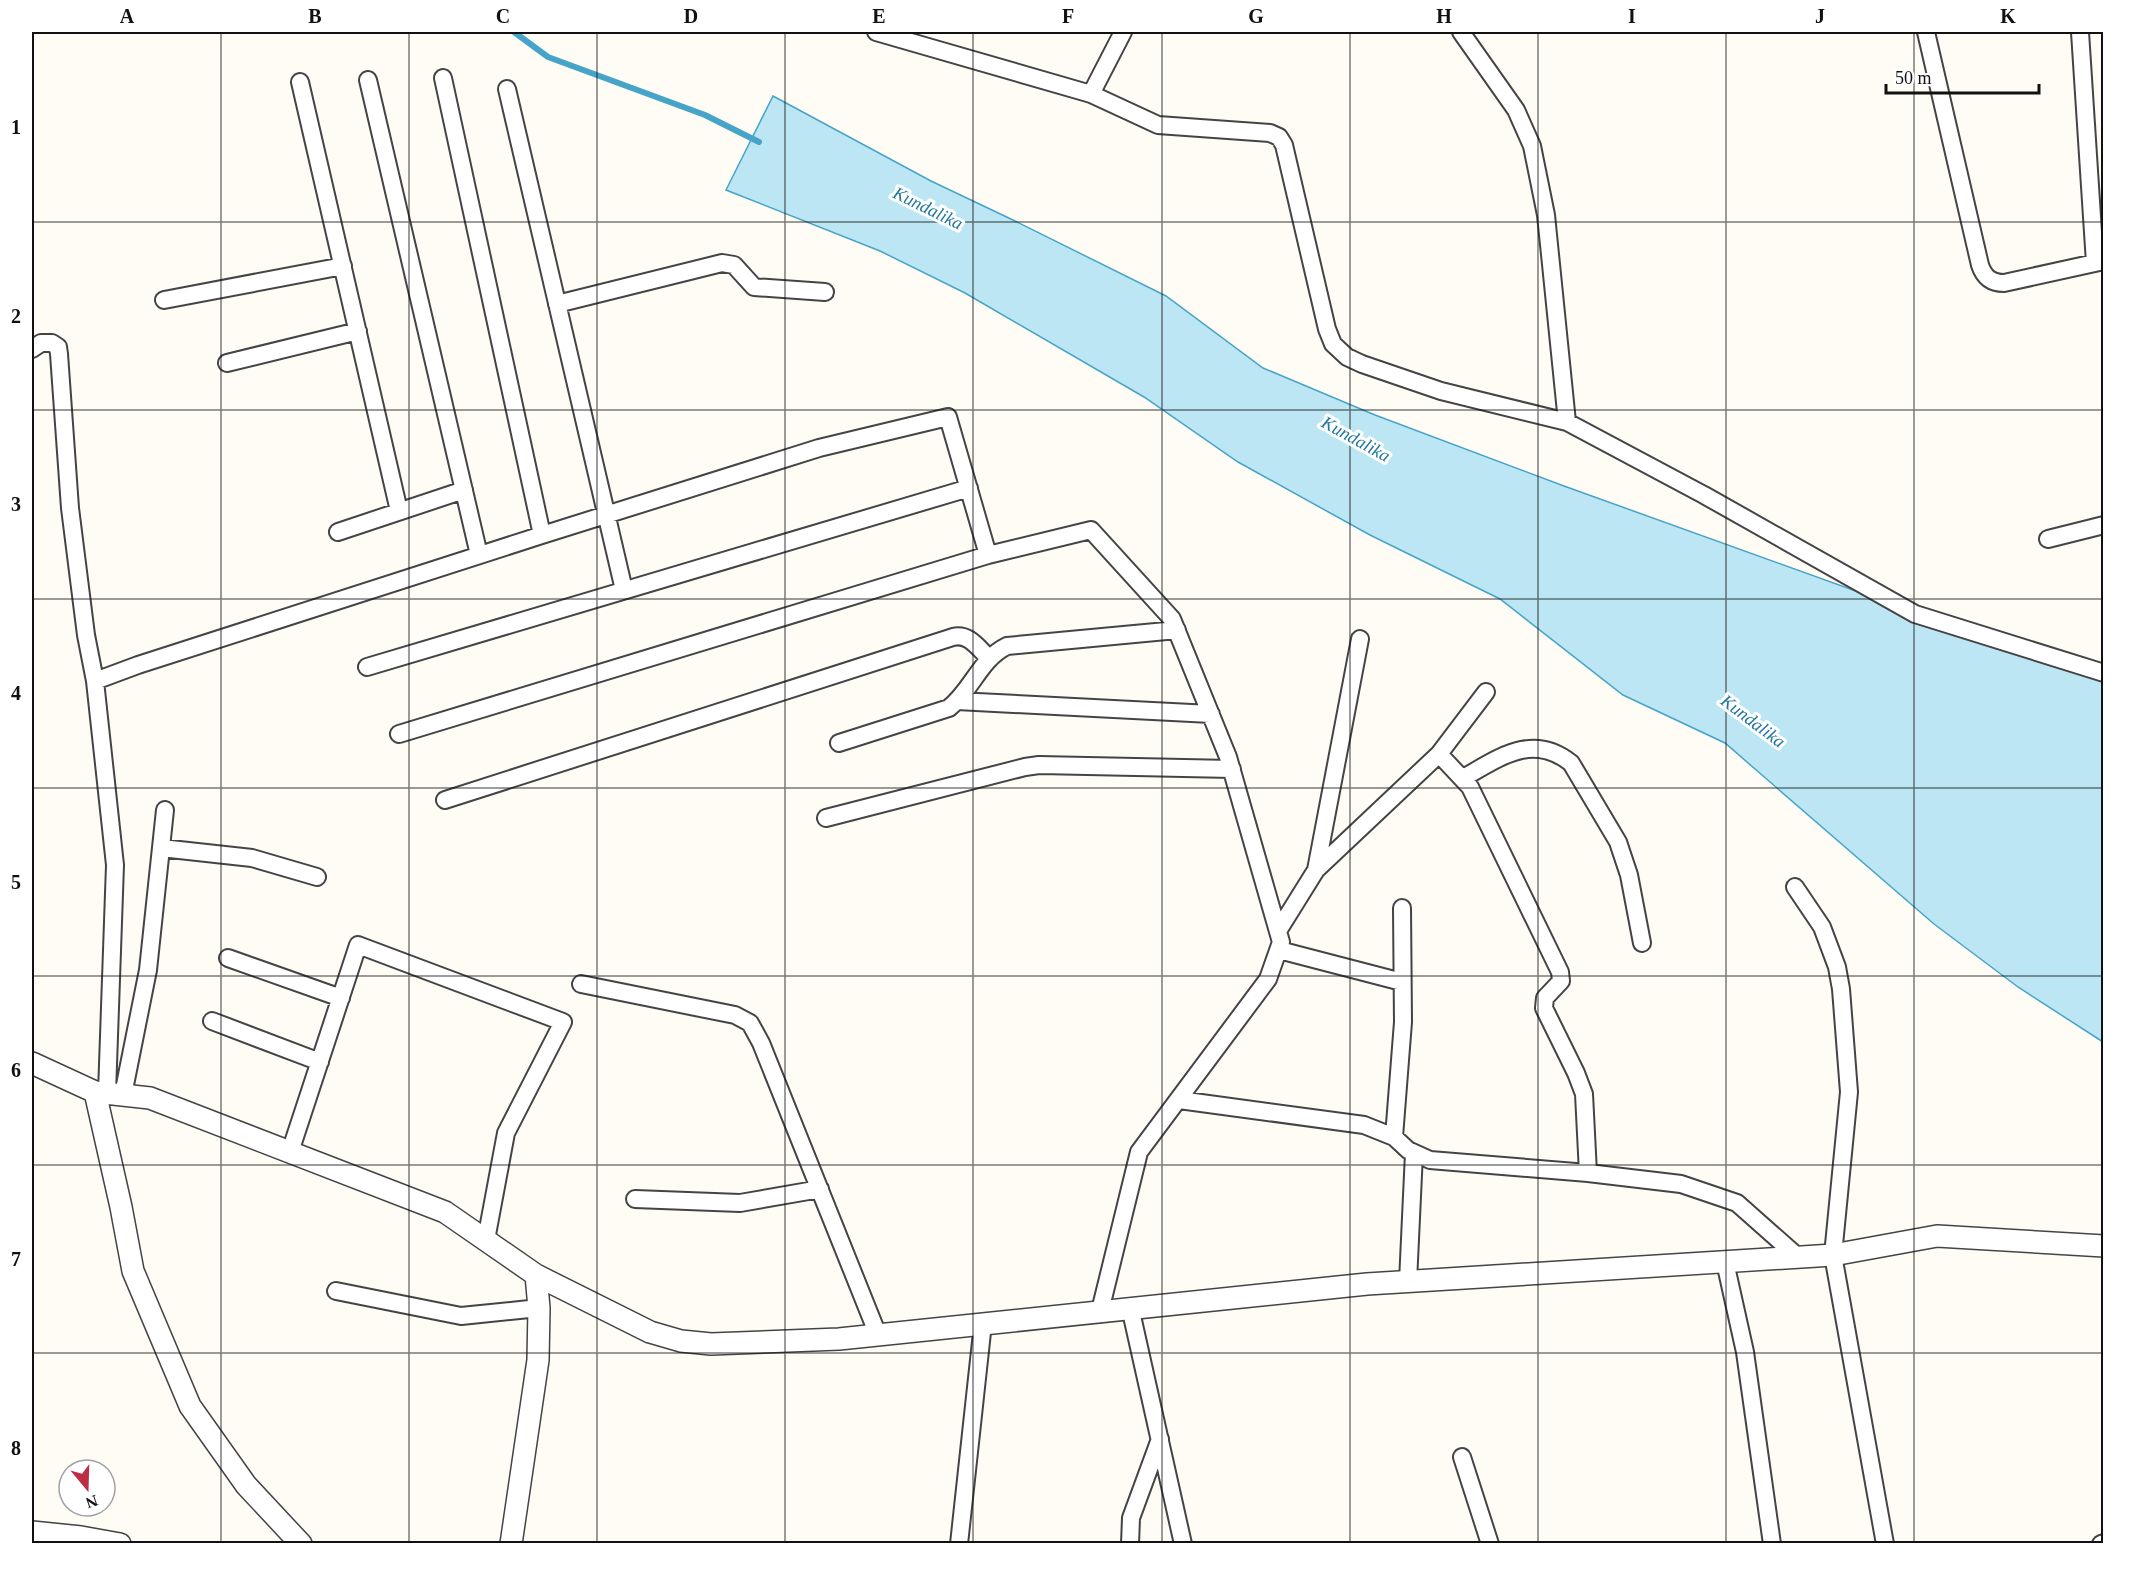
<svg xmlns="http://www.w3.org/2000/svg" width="2135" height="1575" font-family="'Times New Roman',serif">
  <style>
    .water { fill: #bce6f4; stroke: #46a4c8; stroke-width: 1.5 }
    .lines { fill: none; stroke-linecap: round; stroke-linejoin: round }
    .stream { stroke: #46a4c8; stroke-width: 6 }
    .minor-casing { stroke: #444; stroke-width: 20 }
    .tertiary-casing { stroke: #444; stroke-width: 24 }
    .minor { stroke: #fff; stroke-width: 16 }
    .tertiary { stroke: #fff; stroke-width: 21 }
    .grid { fill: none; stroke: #111; stroke-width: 1.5; stroke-opacity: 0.55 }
    .labels { text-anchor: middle; stroke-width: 6; stroke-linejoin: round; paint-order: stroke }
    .water-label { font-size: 18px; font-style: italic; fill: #1e769f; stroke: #fff }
    .neatline { fill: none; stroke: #111; stroke-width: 2 }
    .grid-label { font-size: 20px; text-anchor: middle; font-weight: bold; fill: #111 }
  </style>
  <rect width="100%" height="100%" fill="#fffcf5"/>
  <path class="water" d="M773,96L931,181L1013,220L1166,296L1263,368L1375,415L1564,486L2103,680V1042L2018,987L1934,924L1725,743L1623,695L1500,599L1370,535L1238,462L1144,397L965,293L880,251L726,190Z"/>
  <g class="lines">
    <path class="stream" d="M514,32L548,57L705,115L759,142"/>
    <g class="minor-casing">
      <path id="minor" d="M876,32L1091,94L1158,125L1270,133L1279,137L1284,145L1327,329L1333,344L1347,357L1362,364L1441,391L1567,422L1704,495L1915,614L2104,673
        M1461,32L1516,110L1532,146L1546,215L1567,422
        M1926,32L1980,265C1984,277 1991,283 2004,283L2104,261
        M2080,32L2095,263
        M443,78L542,535
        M368,80L479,555
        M300,82L399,511
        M507,89L624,590
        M1091,94L1123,32
        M164,300L343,266
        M557,304L722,263L734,265L754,287L825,292
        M32,349L41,343H52L58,347L59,354L70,508L86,635L95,681L115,865L107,1093
        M227,363L358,331
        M338,532L464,490
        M2048,539L2104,525
        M367,667L969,488
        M95,681L138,665L542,535L819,448L948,417L988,555L1091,530L1172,619L1228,757L1281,942L1268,979L1139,1152L1100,1311
        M957,701L1211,714
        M399,734L988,555
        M839,743L949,708C972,690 980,659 1007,646L1177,630
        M1439,754L1470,787L1560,972L1561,981L1545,998L1544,1008L1576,1073L1584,1094L1588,1173
        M1463,778C1499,758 1532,732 1571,763L1618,842L1629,875L1642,943
        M445,800L953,637C969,633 978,648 989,658
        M826,818L1025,767L1039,765L1232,769
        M161,848L252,858L317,877
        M1316,870L1439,754L1486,692
        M1795,887L1822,927L1837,967L1841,989L1849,1092L1833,1255L1885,1544
        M1278,931L1316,870L1360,639
        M1279,950L1402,982
        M228,958L341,998
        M581,984L735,1015L750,1023L761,1043L878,1335
        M212,1021L320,1062
        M123,1095L148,970L165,810
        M1179,1100L1364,1125L1394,1137L1408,1150L1430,1160L1588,1173L1681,1184L1737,1203L1798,1257
        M1394,1137L1403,1022L1402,908
        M290,1152L358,945L563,1022L506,1133L486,1240
        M635,1199L740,1203L820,1189
        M1725,1262L1745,1352L1772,1544
        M1408,1282L1414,1153
        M336,1291L461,1316L539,1308
        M1130,1307L1183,1544
        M1462,1457L1490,1544
        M959,1544L983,1323
        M1130,1544L1131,1518L1160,1439
        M2101,1544L2104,1543"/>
    </g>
    <g class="tertiary-casing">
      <path id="tertiary" d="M32,1063L95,1092L121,1207L133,1271L190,1406L246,1485L301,1544
        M95,1092L150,1098L445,1212L536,1275L650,1332L681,1341L711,1344L839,1339L1367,1284L1833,1255L1937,1236L2104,1246
        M32,1532L81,1537L120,1544
        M511,1544L538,1360L539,1308L536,1275"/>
    </g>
    <use href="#minor" class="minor"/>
    <use href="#tertiary" class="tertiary"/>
  </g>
  <path class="grid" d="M221,32V1544M409,32V1544M597,32V1544M785,32V1544M973,32V1544M1162,32V1544M1350,32V1544M1538,32V1544M1726,32V1544M1914,32V1544M32,222H2104M32,410H2104M32,599H2104M32,788H2104M32,976H2104M32,1165H2104M32,1353H2104"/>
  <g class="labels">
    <g class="water-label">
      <text transform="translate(928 208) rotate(26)" y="6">Kundalika</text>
      <text transform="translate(1356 439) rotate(29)" y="6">Kundalika</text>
      <text transform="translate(1753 721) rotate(37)" y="6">Kundalika</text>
    </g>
  </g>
  <rect width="2135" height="1575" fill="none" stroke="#ffffff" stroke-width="66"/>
  <g transform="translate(87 1488) rotate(161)"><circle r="28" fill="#ffffff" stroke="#a0a0a0" stroke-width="1.5"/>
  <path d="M0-4.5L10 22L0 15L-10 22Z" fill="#bc2e46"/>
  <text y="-9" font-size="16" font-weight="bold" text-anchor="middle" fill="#111111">N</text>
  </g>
  <path d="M1886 84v9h153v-9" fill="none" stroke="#111111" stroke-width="3"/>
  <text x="1895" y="84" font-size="18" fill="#111111" stroke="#ffffff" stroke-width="4.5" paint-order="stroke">50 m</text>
  <rect x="33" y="33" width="2069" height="1509" class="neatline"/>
  <g class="grid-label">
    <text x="127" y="23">A</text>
    <text x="315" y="23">B</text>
    <text x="503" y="23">C</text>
    <text x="691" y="23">D</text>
    <text x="879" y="23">E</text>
    <text x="1068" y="23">F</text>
    <text x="1256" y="23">G</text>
    <text x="1444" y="23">H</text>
    <text x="1632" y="23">I</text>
    <text x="1820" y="23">J</text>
    <text x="2008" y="23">K</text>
    <text x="16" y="134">1</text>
    <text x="16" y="323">2</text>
    <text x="16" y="511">3</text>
    <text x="16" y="700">4</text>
    <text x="16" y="889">5</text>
    <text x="16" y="1077">6</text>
    <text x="16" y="1266">7</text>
    <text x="16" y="1455">8</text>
  </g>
</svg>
